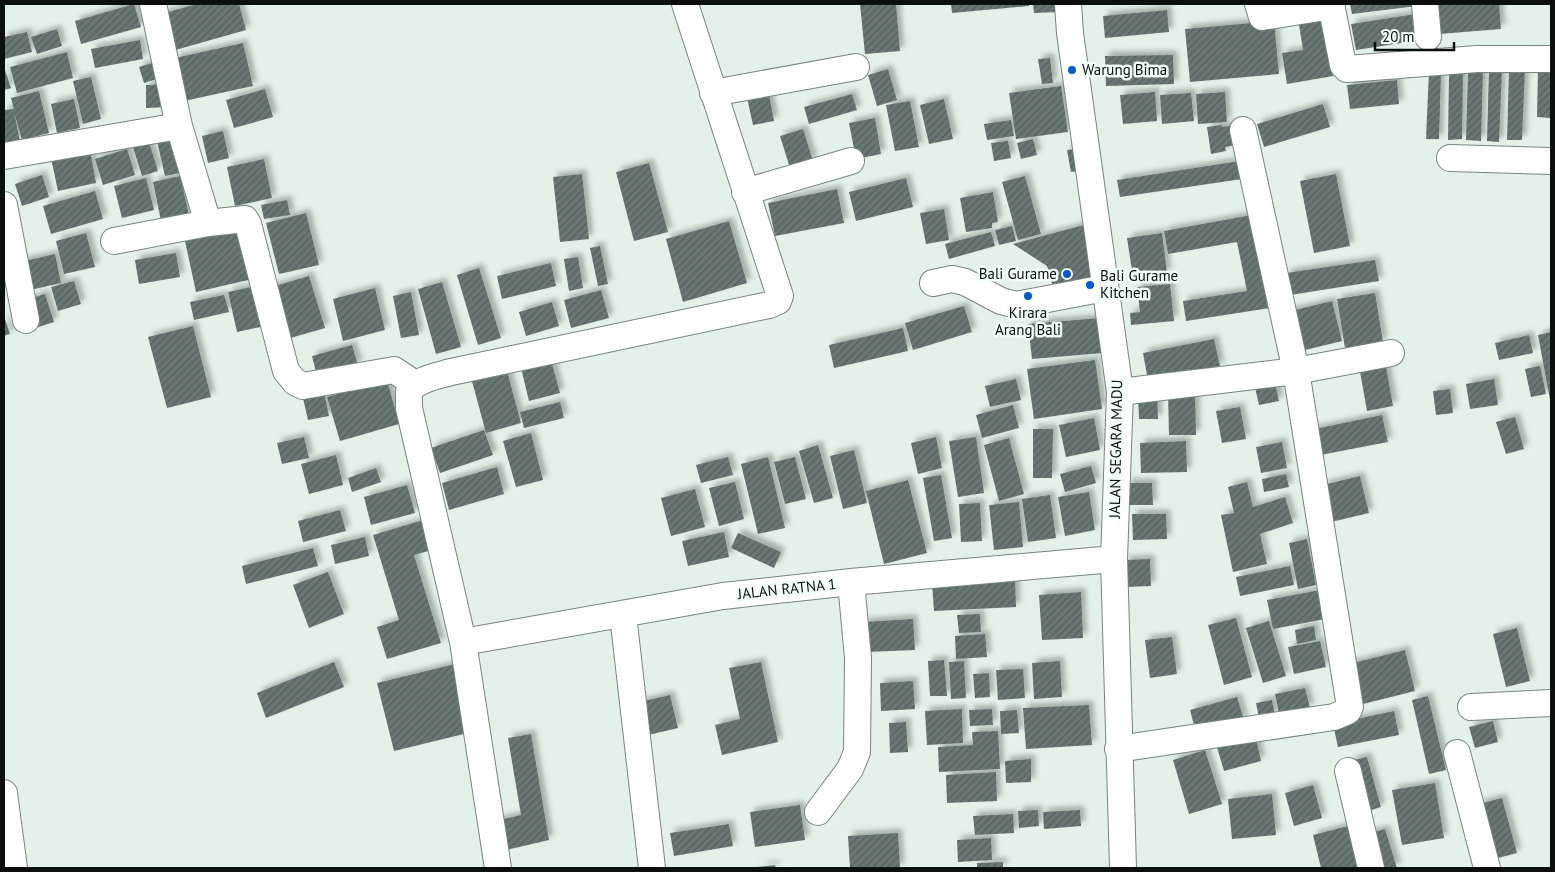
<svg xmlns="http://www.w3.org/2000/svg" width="1555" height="872" font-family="'PT Sans',sans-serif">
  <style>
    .building { fill: url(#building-hatch); filter: url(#shadow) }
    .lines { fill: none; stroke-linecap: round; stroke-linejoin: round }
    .minor-casing { stroke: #79847e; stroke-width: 28 }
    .minor { stroke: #fff; stroke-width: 26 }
    .poi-dot { fill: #0e58c2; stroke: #f1fef7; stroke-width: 2 }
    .labels { text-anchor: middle; stroke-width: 5; stroke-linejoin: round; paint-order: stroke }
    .poi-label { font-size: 15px; fill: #0b0f0d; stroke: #f1fef7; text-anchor: start }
    .street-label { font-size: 15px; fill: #0b0f0d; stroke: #f1fef7 }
  </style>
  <defs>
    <pattern id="building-hatch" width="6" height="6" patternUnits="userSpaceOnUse" patternTransform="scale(1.25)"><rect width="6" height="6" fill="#697774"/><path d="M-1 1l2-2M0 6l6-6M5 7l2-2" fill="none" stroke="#55605e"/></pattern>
    <filter id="shadow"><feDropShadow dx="4.5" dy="-4.5" stdDeviation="2.5" flood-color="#0004"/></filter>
  </defs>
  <rect width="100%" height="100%" fill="#e4f1e9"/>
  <path class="building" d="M134,4L141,27L81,44L75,21Z
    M197,4H239L246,30L172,51L161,14Z
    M860,4H896L900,51L865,54Z
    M951,4H1029V6L952,13Z
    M1033,4H1058L1059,12L1034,13Z
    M1350,4H1416L1417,6L1352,14Z
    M1436,4H1499L1501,29L1439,34Z
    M1167,10L1169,32L1105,38L1103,16Z
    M1322,14L1333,76L1287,84L1282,53L1303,50L1298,18Z
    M1416,14L1420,40L1356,50L1351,24Z
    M1274,21L1279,74L1190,82L1185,29Z
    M57,29L62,46L37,54L31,37Z
    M27,32L32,52L4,59V37Z
    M140,40L143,59L95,68L91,49Z
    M243,43L253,86L184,101L175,58Z
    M67,52L73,78L17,93L10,67Z
    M1173,55L1174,84L1106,86L1105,56Z
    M1050,58L1053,83L1042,84L1038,59Z
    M158,61L163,77L144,83L139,67Z
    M4,67L11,88L4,90Z
    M1489,68H1502L1499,142L1487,141Z
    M1509,68L1525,69L1522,140H1507Z
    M888,69L897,100L877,106L868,75Z
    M1468,70L1483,71L1481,141L1466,140Z
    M1429,71L1441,72L1439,139H1426Z
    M1449,71H1463L1462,139L1448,140Z
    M1538,72L1551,73V118L1537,117Z
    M91,77L101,119L83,124L73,81Z
    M1397,80L1399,104L1350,109L1347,85Z
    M168,84L169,107L146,108V85Z
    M1061,86L1068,132L1016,139L1009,93Z
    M265,89L273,117L234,128L226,100Z
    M768,89L774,121L753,125L746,93Z
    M39,91L49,133L22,140L14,112L20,141L4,144V110L14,109L11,98Z
    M1155,92L1157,121L1123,124L1120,95Z
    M1225,92L1227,122L1198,124L1196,94Z
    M1191,93L1194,121L1162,124L1160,95Z
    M852,94L857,110L809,124L804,107Z
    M74,99L80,128L57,133L51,104Z
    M944,99L953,139L929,144L920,105Z
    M910,101L919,147L895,151L886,105Z
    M1323,104L1330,127L1264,147L1257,124Z
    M875,118L881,154L856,159L849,123Z
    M1011,120L1014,136L987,140L984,124Z
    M1222,125V127L1234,125L1237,145L1225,147L1226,151L1211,154L1207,127Z
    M803,129L813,161L790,168L780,136Z
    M223,131L229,158L208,163L202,136Z
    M172,138L180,173L165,176L157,141Z
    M148,139L158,171L142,176L132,144Z
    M1033,139L1037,155L1021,159L1017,143Z
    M1008,141L1011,158L994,161L991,143Z
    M127,149L135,175L103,185L95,159Z
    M1074,149L1078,171L1071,172L1067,150Z
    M90,150L96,183L58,191L51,158Z
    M264,159L272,198L235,206L227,167Z
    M1240,161L1242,179L1120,197L1117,180Z
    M649,163L668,232L634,241L616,172Z
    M582,174L589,239L560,242L553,177Z
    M1336,174L1350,246L1314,253L1300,181Z
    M42,175L49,197L22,206L15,184Z
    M180,176L189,215L161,221L153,182Z
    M1025,176L1041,234L1018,240L1002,182Z
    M146,178L154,210L122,218L114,186Z
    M906,178L913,207L856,221L849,192Z
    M837,189L844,223L775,236L768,203Z
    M95,191L103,219L51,234L43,206Z
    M993,192L998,222L992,223V228L966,232L960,198Z
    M287,200L290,215L264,219L261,205Z
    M944,209L949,240L926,244L920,213Z
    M306,213L319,265L279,274L266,223Z
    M1252,215L1270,308L1186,321L1183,301L1247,291L1237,242L1168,254L1164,231Z
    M729,221L747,283L683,302L666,239Z
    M1084,225L1099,278L1054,290L1047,266L1013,244Z
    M1012,226L1016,241L999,245L995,230Z
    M245,227L257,278L196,292L185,241Z
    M991,232L995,246L949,259L945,244Z
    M86,233L95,267L64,274L56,241Z
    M1162,233L1167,273L1133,277L1127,238Z
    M600,246L608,284L598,286L590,248Z
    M176,253L180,277L139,284L135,260Z
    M55,254L61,283L26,291L20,262Z
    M578,257L583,288L569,291L564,259Z
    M1375,260L1379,281L1290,295L1286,273Z
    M551,263L556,286L502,299L497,276Z
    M479,268L501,338L478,345L457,275Z
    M309,276L325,328L280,341L265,289Z
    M74,281L81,304L58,311L51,287Z
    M442,282L461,347L436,354L418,289Z
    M1170,284L1174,321L1131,325L1130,313L1140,312L1137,287Z
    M256,286L265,326L237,332L228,292Z
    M375,288L385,330L343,341L333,299Z
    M601,290L609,318L571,328L564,300Z
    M411,292L419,335L401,338L393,296Z
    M1375,293L1383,342L1345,348L1337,299Z
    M45,294L54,322L32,329L23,301Z
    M224,295L229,312L194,320L190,302Z
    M1332,301L1342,341L1297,352L1287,312Z
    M552,302L559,326L526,336L519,312Z
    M964,306L972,332L913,350L905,323Z
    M4,316L10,334L4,336Z
    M1100,318L1103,353L1032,359L1028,324Z
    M193,326L211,397L167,408L148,337Z
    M903,328L908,351L834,368L829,345Z
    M1551,332V400H1550L1538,335Z
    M1529,335L1533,353L1499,360L1495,343Z
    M1214,339L1220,366L1148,380L1143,353Z
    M352,345L358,365L317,376L312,356Z
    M550,356L560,393L529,401L520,364Z
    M1095,360L1102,409L1034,419L1027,369Z
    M1385,361L1393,406L1367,411L1359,366Z
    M1540,366L1546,394L1531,397L1525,369Z
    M507,371L521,423L486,433L472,381Z
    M1016,379L1021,400L990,407L985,386Z
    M1274,379L1279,401L1259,405L1254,383Z
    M1494,379L1498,405L1470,409L1466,384Z
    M387,380L399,424L340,441L327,397Z
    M1450,389L1453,413L1436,415L1433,391Z
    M1157,392L1158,419H1139L1138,393Z
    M1195,392L1196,435H1169L1168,393Z
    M324,393L329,416L308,420L303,398Z
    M560,402L564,418L524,428L520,412Z
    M1013,405L1019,428L982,438L976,415Z
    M1240,407L1246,439L1222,443L1216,411Z
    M1382,415L1388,442L1315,456L1310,430Z
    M1515,417L1524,449L1506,454L1496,422Z
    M1094,418L1100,450L1066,457L1059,425Z
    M1033,429H1053L1052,478H1033Z
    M484,430L493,455L440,473L431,448Z
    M531,433L543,480L516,487L503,441Z
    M304,437L309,458L282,464L277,443Z
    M936,437L942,468L918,474L911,443Z
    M976,437L984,493L958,497L949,441Z
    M1009,438L1024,494L999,501L984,445Z
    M1186,441L1187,472L1141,473L1140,443Z
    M1282,442L1287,468L1261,473L1256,447Z
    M818,445L833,498L814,503L799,451Z
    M854,450L867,503L843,509L830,456Z
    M336,455L343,485L309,494L301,464Z
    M728,457L733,475L701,483L696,465Z
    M768,457L785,528L758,534L741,464Z
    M795,457L806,499L785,504L774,462Z
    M1091,466L1096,483L1065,492L1060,474Z
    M497,467L504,494L449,510L442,483Z
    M376,468L381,482L352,492L348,478Z
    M1286,474L1289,487L1264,492L1262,479Z
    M941,475L952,538L934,541L923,478Z
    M1360,476L1369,513L1331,522L1323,485Z
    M908,480L927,553L884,564L866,491Z
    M735,482L744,519L719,526L709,488Z
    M1247,482L1253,507L1285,497L1293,523L1260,534L1267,564L1233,572L1221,515L1234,513L1228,487Z
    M1127,483H1152L1153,505H1127Z
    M407,485L415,513L371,525L364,497Z
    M695,489L705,527L671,536L661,498Z
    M1089,492L1095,530L1065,536L1058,497Z
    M1050,495L1056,538L1028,542L1022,499Z
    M1019,502L1023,547L994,550L989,505Z
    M980,503L982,541L961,542L959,504Z
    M340,510L346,531L303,542L298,521Z
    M1132,514H1166L1167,539L1133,540Z
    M430,518L439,548L414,555L441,643L387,659L377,627L399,620L373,535Z
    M724,532L729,557L688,566L682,541Z
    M738,533L781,552L774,568L731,548Z
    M365,537L369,556L335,564L331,545Z
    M1307,539L1316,585L1298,589L1289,543Z
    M313,548L318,566L246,584L242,566Z
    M1150,559L1151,586L1125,587V560Z
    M1290,566L1294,585L1240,596L1236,577Z
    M328,572L344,614L309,628L293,585Z
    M1015,578L1016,607L934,611L932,582Z
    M1320,590L1325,619L1273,629L1267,600Z
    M1081,592L1083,638L1042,640L1039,595Z
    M980,614L981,632L959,633L957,615Z
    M1236,618L1252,677L1224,685L1208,625Z
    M913,619L915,650L866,652L864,622Z
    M1269,621L1286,676L1263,683L1246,628Z
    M1314,626L1316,640L1297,644L1295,630Z
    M1517,628L1530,681L1506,687L1493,634Z
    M985,634L987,657L956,659L955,636Z
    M1172,637L1177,674L1150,678L1145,640Z
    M1320,641L1326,667L1294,674L1288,647Z
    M1405,650L1415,691L1359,705L1349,664Z
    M944,660L947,696H930L928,661Z
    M964,661L966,698L951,699L949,662Z
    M1060,661L1062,697L1034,699L1032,663Z
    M334,662L344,687L266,718L257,693Z
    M761,662L778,742L722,755L715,725L740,719L729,668Z
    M455,664L472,732L394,751L377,683Z
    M1023,669L1025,698L998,700L996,670Z
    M989,673L990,697L975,698L973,674Z
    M913,681L915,709L881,711L880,683Z
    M1305,688L1310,708L1279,714L1275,694Z
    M670,695L678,728L648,735L640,702Z
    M1428,696L1446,770L1429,774L1412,700Z
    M1237,697L1244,720L1196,733L1190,710Z
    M1272,700L1275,715L1259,718L1256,703Z
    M1089,705L1092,745L1026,749L1023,708Z
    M962,709L963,743L927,745L925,711Z
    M992,709L993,725L970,726L969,710Z
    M1017,710L1019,733L1001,734L1000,711Z
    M1394,711L1399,735L1338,747L1333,724Z
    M1493,721L1498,742L1475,748L1469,727Z
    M906,722L908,752L890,753L889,723Z
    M998,731L1000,769L939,772L938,747L973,745L972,732Z
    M531,734L549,840L502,851L495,821L521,815L508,738Z
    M1255,734L1261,761L1224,771L1216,744Z
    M1205,750L1222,804L1189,814L1173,760Z
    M1367,757L1381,807L1365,812L1350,761Z
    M1031,759V782L1006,783L1005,761Z
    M996,772L997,801L947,803L946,775Z
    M1435,783L1444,838L1402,845L1392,790Z
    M1313,785L1322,818L1294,826L1285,793Z
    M1272,794L1276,835L1232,839L1228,799Z
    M1502,798L1517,853L1494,859L1479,804Z
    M800,805L805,840L755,847L750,812Z
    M1038,810L1039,826L1019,828L1018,811Z
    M1080,810L1081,826L1044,829L1043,812Z
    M1013,814L1014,833L975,835L973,816Z
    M729,824L733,846L674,856L670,833Z
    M1348,826L1358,868H1321L1313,835Z
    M1385,829L1397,868H1378L1367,834Z
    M898,833L900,868H850L848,836Z
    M991,838L992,860L958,862L957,840Z
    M1003,862V868H977V863Z
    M775,865L776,868H758L757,867Z"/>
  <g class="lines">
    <g class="minor-casing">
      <path id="minor" d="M153,4L179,126L208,223
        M1068,4L1070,33L1120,392L1114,559L1123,868
        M1258,4L1262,17L1332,6
        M1331,4L1343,65L1347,69L1477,59H1551
        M1425,4L1428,37
        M713,93L856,67
        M4,156L179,126
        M1450,158L1551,161
        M745,192L851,161
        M4,205L26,320
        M114,241L208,223L245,219L248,224L286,371L295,382L303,386L394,370L415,384
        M933,283L952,279L965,282L1001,301L1016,305L1105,288
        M1120,392L1296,371L1391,353
        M623,615L652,868
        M463,642L723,596L851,582L1114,559
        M1471,707L1551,703
        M1118,749L1334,717L1348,711L1350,707L1296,371L1243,130
        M1457,753L1487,868
        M1348,771L1371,868
        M4,793L14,868
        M818,812L850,769L857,752L858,658L851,582
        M498,868L463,642L409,408V392C416,379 438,376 451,372L769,305L778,301L780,296L685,4"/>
    </g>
    <use href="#minor" class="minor"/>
  </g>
  <g class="poi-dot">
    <circle cx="1072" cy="70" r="5"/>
    <circle cx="1067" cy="274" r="5"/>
    <circle cx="1090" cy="285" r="5"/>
    <circle cx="1028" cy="296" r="5"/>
  </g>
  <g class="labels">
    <g class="poi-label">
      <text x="1082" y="75">Warung Bima</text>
      <text x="1057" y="279" text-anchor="end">Bali Gurame</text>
      <text x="1100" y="281">Bali Gurame<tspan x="1100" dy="17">Kitchen</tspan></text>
      <text x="1028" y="318" text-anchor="middle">Kirara<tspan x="1028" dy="17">Arang Bali</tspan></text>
    </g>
    <g class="street-label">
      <text transform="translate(1116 449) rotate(-89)" y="5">JALAN SEGARA MADU</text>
      <text transform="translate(787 589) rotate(-6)" y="5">JALAN RATNA 1</text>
    </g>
  </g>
  <rect width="1555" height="872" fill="none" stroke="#0b0f0d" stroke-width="10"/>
  <path d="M1375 42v8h79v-8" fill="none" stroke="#0b0f0d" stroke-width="2.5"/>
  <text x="1382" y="42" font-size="15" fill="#0b0f0d" stroke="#f1fef7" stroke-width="4" paint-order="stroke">20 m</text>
</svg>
